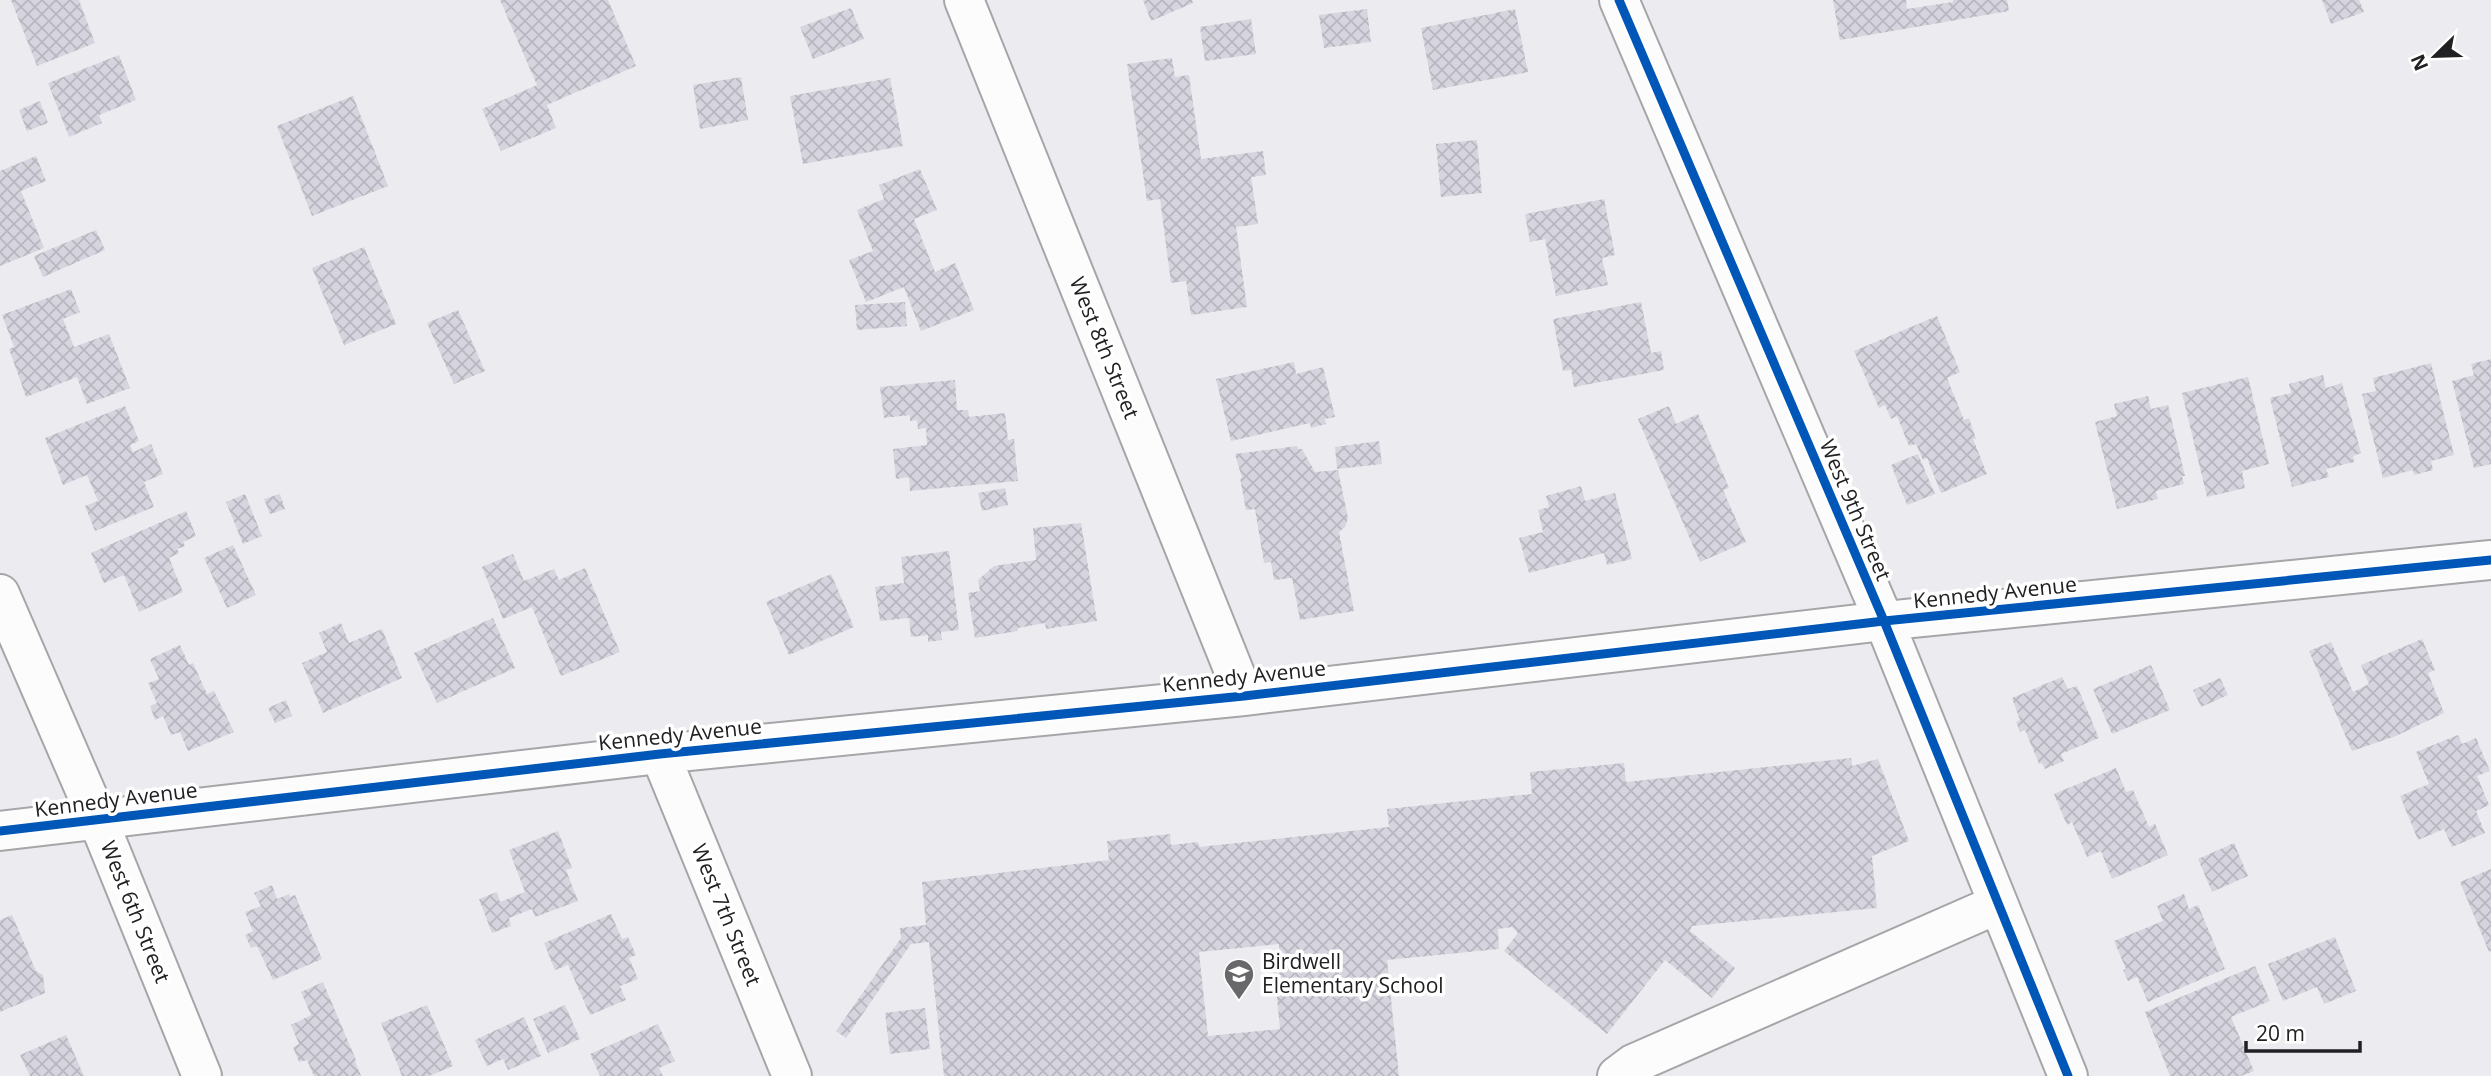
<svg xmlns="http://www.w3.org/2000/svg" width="2491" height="1076" font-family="'Open Sans',sans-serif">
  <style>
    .building { fill: url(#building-cross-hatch); fill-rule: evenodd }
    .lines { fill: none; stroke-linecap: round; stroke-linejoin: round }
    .minor-casing { stroke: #a6a6a9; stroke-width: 42 }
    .minor { stroke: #fcfcfd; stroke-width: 38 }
    .cycleway-casing { stroke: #fff; stroke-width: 13 }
    .cycleway { stroke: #0057b8; stroke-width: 9 }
    .labels { text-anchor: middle; stroke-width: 7; stroke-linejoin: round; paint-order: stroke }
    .street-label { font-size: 21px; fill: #212123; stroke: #fff }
    .poi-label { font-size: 21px; fill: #212123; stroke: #fff; text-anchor: start }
  </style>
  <defs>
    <pattern id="building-cross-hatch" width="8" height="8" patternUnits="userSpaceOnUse" patternTransform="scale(1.75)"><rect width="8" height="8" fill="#d6d5df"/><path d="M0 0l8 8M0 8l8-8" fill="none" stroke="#b7b7bf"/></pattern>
  </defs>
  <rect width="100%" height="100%" fill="#ececf0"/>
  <path class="building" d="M11,0H79L95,43L37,66Z
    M500,0H608L636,66L547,105L556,128L501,151L482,109L537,85Z
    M1143,0H1192L1193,3L1151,21Z
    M1833,0H1906L1907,9L1953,2V0H2007L2009,11L1840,40Z
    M2322,0H2359L2364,12L2331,24Z
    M851,8L864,39L813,59L800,27Z
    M1367,9L1371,42L1324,48L1319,15Z
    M1515,9L1528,72L1433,90L1421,28Z
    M1251,19L1256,54L1205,61L1200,27Z
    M119,55L136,100L99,115L102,123L69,137L48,83Z
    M1172,58L1175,77L1189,75L1201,159L1263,151L1266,175L1251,177L1258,224L1236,227L1247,307L1191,315L1186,281L1171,283L1160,199L1147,201L1127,64Z
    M741,77L748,120L700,129L693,85Z
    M890,78L903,146L803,164L790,96Z
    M353,96L388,186L312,216L277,126Z
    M40,101L48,123L27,131L19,110Z
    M1477,140L1482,193L1441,197L1436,144Z
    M36,156L46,181L21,191L44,248L0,266V171Z
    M920,169L937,210L914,219L935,272L955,263L974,310L921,331L904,287L866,302L849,260L873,251L857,210L884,199L879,185Z
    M1604,199L1615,255L1602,258L1608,285L1556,296L1545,239L1530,242L1525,214Z
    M96,230L105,250L43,277L34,256Z
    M364,247L396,324L344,345L312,268Z
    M71,289L80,312L63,319L74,347L109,334L130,388L87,404L77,377L26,397L9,349L14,347L2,315Z
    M905,302L907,326L857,330L855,305Z
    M1641,302L1651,353L1661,351L1664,370L1574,387L1571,370L1563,371L1553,319Z
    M458,310L485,371L454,384L427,323Z
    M1937,316L1960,372L1947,378L1964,420L1969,418L1976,439H1973L1987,474L1941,493L1927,458L1923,460L1916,444L1909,446L1897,416L1891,419L1885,405L1879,408L1854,351Z
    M2491,359V464L2474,468L2452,381L2474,375L2471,364Z
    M1294,362L1296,374L1323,367L1335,417L1325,419L1326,424L1311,428L1310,423L1231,441L1216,379Z
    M2431,363L2454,455L2431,461L2433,470L2414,475L2413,470L2383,478L2362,394L2376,391L2373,378Z
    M2323,375L2326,388L2342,383L2361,453L2353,456L2354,462L2326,469L2329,477L2292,487L2270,398L2291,393L2289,384Z
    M2248,377L2269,464L2242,471L2245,488L2207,497L2182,393Z
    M955,380L957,410H968L969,417L1005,413L1008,440L1014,439L1018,481L910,491L909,477L896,479L893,449L927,445L926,428L918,429L917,420L910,421V415L884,418L880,387Z
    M2148,396L2151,409L2168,405L2185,476H2182L2184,484L2156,491L2158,499L2117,509L2095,422L2117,416L2114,404Z
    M125,406L139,441L130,445L133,452L151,444L163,474L144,482L154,507L95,531L85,506L98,501L87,475L63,485L45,438Z
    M1669,406L1676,424L1698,414L1729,488L1723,490L1746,542L1700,562L1638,419Z
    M1379,441L1382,464L1337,469L1335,447Z
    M1297,446L1298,449H1302L1315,472L1338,470L1348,518L1345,527L1339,532L1354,611L1300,620L1292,578L1274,580L1271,562L1264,563L1255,509L1246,510L1240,478H1242L1235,454Z
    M1918,454L1935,494L1907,505L1891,465Z
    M1581,486L1585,501L1615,493L1632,559L1607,565L1604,553L1529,573L1519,538L1543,532L1538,510L1549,507L1546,496Z
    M1005,488L1008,505L982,511L978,493Z
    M245,494L262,536L243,544L226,502Z
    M280,494L285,509L270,514L264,499Z
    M186,511L196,536L183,542L185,546L177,549L179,553L169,558L183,592L139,612L124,575L104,583L91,553Z
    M1081,523L1097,621L1046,629L1045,623L1018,628V631L975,638L968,593L980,591L978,580L994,566L1036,560L1033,528Z
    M233,545L256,595L227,608L204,558Z
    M949,551L959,630L941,632L942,640L928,642V635L911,637L909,618L880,621L875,587L904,583L901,557Z
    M513,554L524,581L554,569L559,580L585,568L620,652L561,676L532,607L503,619L482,567Z
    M831,574L854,627L789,655L766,602Z
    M493,618L515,668L437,703L414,653Z
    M341,623L349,643L382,629L402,678L323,713L302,663L327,652L319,633Z
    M2422,639L2435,670L2428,673L2444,713L2396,736L2352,751L2309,651L2331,642L2353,692L2369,684L2361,665Z
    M180,645L189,665L193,663L207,694L214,691L234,732L188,751L180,732L171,735L163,716L155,720L150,706L157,703L148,683L159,679L150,659Z
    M2151,665L2170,710L2112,734L2093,689Z
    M2062,677L2068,689L2077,686L2099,738L2061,754L2064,761L2045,769L2042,763L2039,764L2025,730L2020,732L2016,722L2020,720L2012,698Z
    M2220,678L2228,695L2201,707L2193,690Z
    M286,700L292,716L275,723L268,708Z
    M2458,735L2462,744L2476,738L2490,771L2477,776L2489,805L2476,811L2485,833L2452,847L2444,829L2418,840L2400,796L2429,784L2416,752Z
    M1851,758L1852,766L1878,759L1909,841L1872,856L1877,908L1692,926L1690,931L1735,968L1712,998L1665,960L1607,1034L1504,951L1518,933L1512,927L1498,929L1499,949L1387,960L1399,1076H944L929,942L911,944L846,1038L836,1031L901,938L900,928L926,925L922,882L1109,860L1107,841L1170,834L1171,845L1198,842L1199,847L1389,827L1387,809L1532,794L1530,772L1624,763L1626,782ZM1279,944L1280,957H1273L1280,1029L1208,1036L1199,952Z
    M2116,768L2126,792L2133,790L2149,827L2155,824L2168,855L2112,879L2101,851L2087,857L2072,822L2067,825L2054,794Z
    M558,831L572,868L566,870L578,901L535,917L532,909L509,918L511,926L492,933L479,899L497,892L500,902L525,892L509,850Z
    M2234,843L2248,876L2212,892L2198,859Z
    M2491,869V951L2489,952L2460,882Z
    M272,885L277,899L289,894L290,897L295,895L322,959L273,980L257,946L251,948L245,935L253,931L245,912L261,906L254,893Z
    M2184,894L2189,909L2198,905L2225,969L2148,1002L2137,977L2128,981L2123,970L2126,969L2114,941L2163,921L2157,906Z
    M611,914L622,939L628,937L636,955L629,958L638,979L620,986L626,1000L590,1015L568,965L555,970L544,943Z
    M12,915L36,971L43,975L45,993L0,1012V920Z
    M2335,937L2356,991L2324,1004L2317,987L2283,1001L2268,964Z
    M2255,966L2270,1001L2231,1017L2254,1071L2241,1076H2170L2145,1012Z
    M323,982L356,1060L355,1061L361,1076H314L307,1060L299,1062L293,1047L299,1044L291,1025L311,1015L301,992Z
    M427,1005L453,1066L429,1076H402L381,1023Z
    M565,1005L580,1039L548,1053L533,1019Z
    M925,1008L930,1049L890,1054L885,1013Z
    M524,1017L541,1056L508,1070L503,1059L487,1066L475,1040Z
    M658,1024L675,1061L659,1068L663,1076H600L590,1054Z
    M66,1035L84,1076H30L20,1055Z"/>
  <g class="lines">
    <g class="minor-casing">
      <path id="minor" d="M964,0L1244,696
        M1619,0L1884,621L2068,1076
        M0,594L98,820L202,1076
        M660,754L792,1076
        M0,831L660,754L1244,696L1884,621L2491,560
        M1617,1076L1633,1064L1998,904"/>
    </g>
    <use href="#minor" class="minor"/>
    <g class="cycleway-casing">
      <path id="cycleway" d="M1619,0L1884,621L2068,1076
        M0,831L660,754L1244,696L1884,621L2491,560"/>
    </g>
    <use href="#cycleway" class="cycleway"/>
  </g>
  <defs>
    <g id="school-pin" transform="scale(1.575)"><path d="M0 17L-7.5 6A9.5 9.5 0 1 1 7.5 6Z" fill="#68686b" stroke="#fff"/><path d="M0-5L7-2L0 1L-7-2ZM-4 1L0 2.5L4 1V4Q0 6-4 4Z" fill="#fff"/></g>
  </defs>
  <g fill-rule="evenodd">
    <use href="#school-pin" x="1239" y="974"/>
  </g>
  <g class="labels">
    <g class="street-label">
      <text transform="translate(1104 348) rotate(68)" y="7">West 8th Street</text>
      <text transform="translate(1855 510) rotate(67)" y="7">West 9th Street</text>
      <text transform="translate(1995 593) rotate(-6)" y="7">Kennedy Avenue</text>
      <text transform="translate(1244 677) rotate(-6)" y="7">Kennedy Avenue</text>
      <text transform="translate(680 735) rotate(-6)" y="7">Kennedy Avenue</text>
      <text transform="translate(116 800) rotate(-7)" y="7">Kennedy Avenue</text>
      <text transform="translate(135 912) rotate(68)" y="7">West 6th Street</text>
      <text transform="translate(726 915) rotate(68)" y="7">West 7th Street</text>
    </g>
    <g class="poi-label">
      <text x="1262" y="969">Birdwell<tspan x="1262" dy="24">Elementary School</tspan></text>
    </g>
  </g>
  <g transform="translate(2435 56) rotate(247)" stroke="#ffffff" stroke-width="5" paint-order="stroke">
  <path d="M0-5L12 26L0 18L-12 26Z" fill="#212123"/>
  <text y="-10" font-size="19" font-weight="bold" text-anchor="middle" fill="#212123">N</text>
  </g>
  <path d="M2246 1041v10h114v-10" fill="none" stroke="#212123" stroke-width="3.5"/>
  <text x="2256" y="1041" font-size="21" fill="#212123" stroke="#ffffff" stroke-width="5" paint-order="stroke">20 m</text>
</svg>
